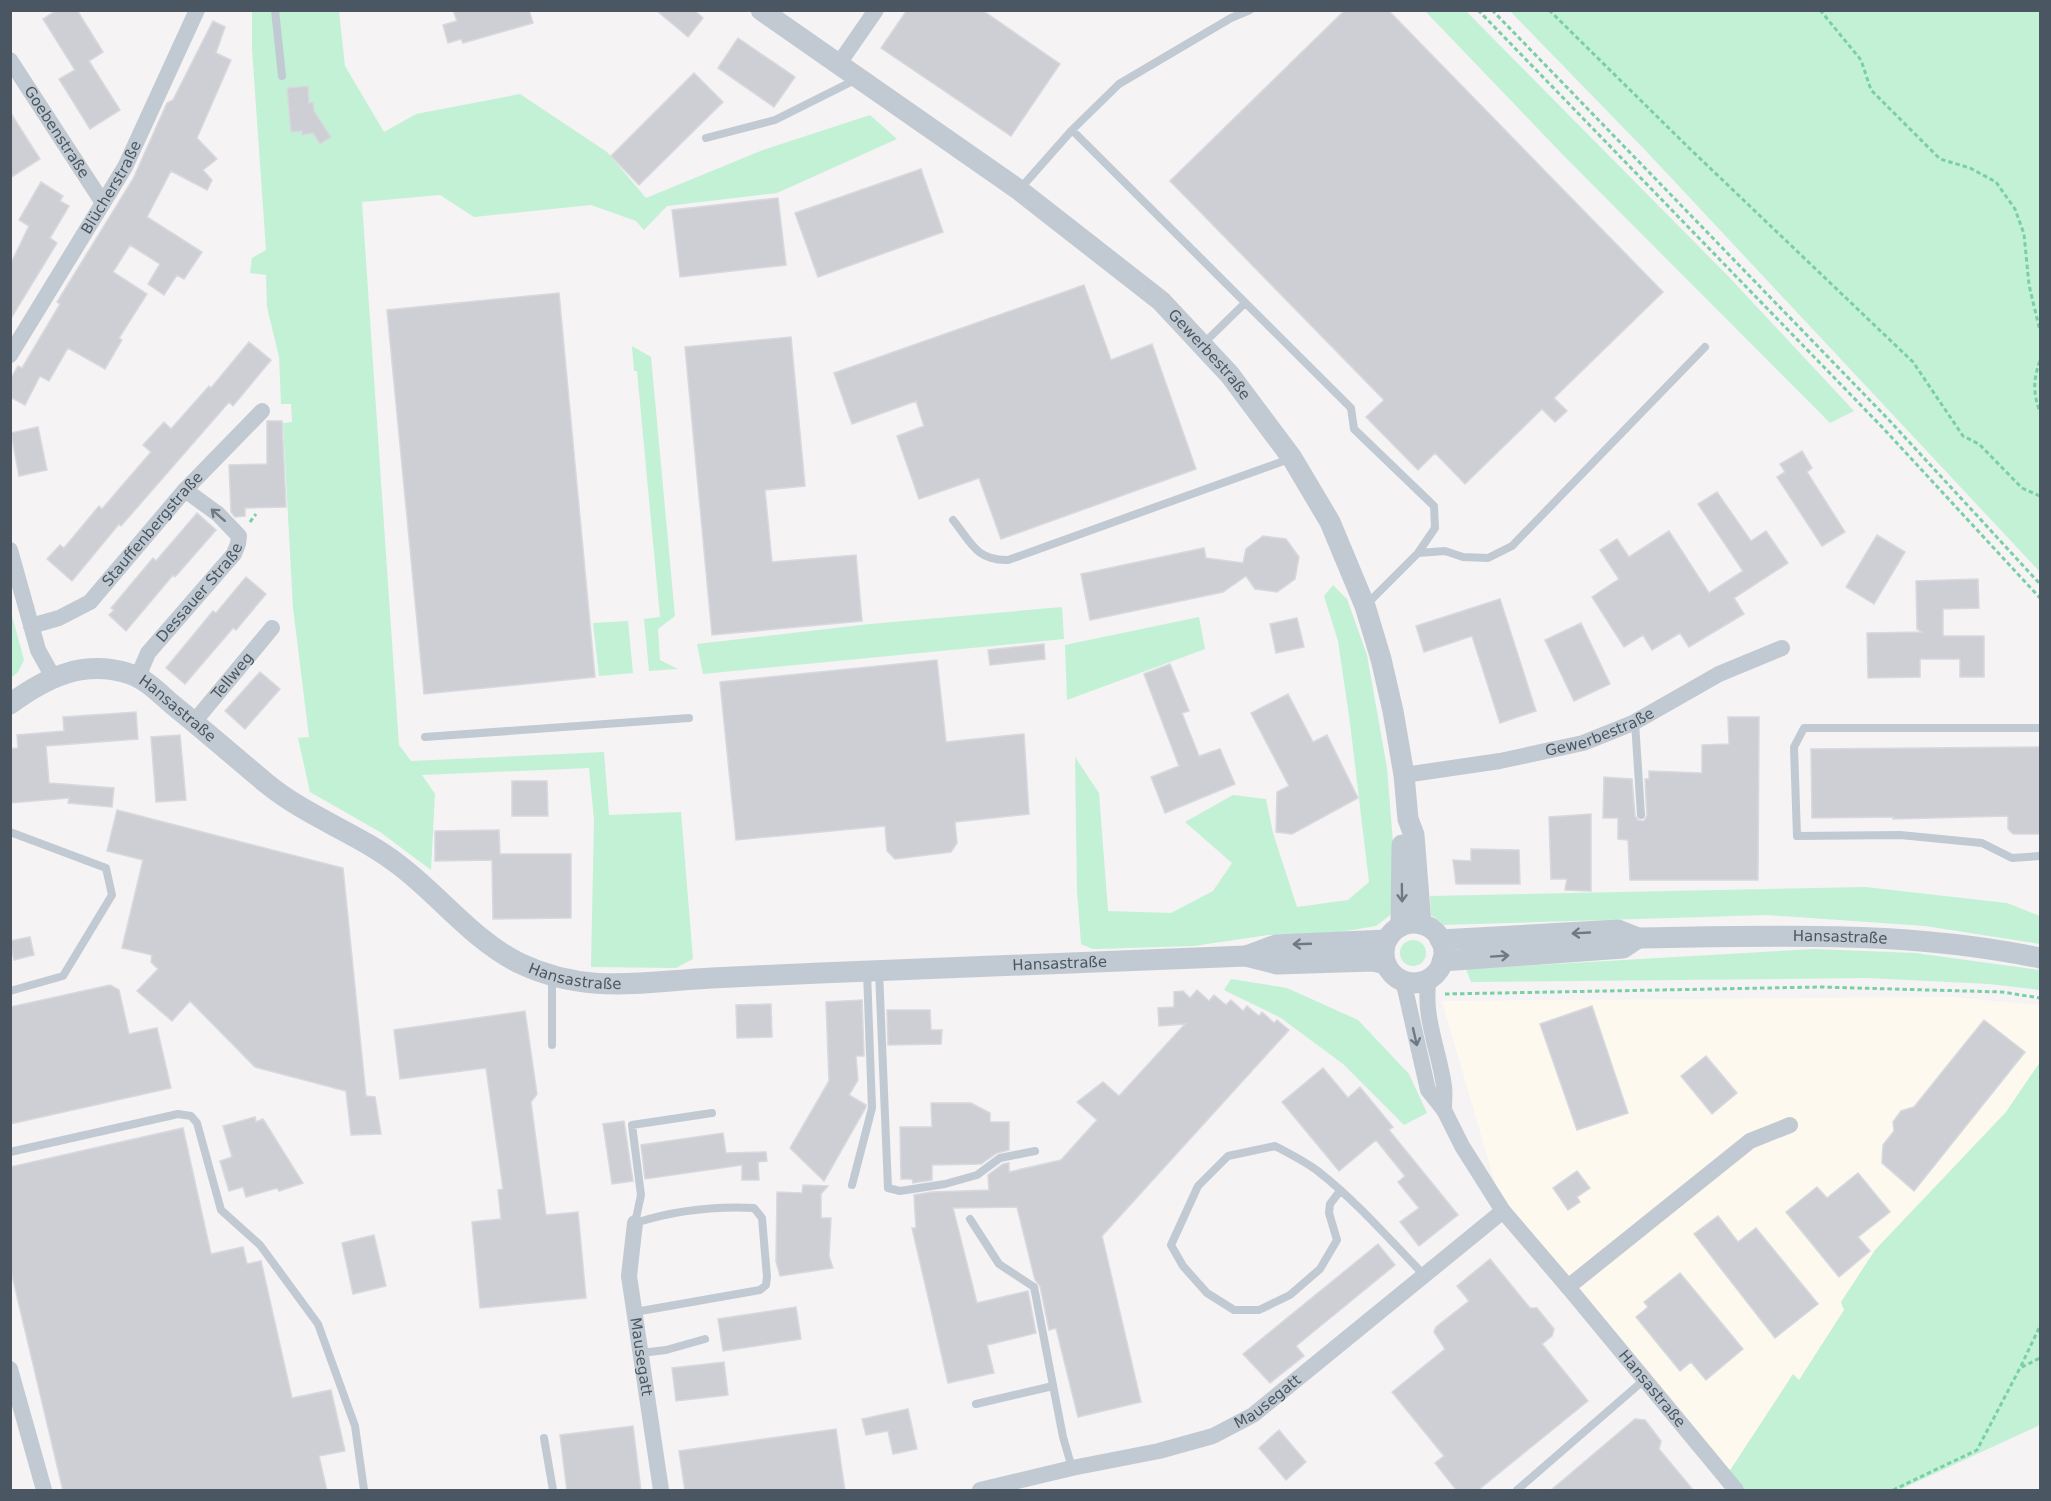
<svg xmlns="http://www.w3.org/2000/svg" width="2051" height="1501" font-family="'DejaVu Sans',sans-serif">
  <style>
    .commercial { fill: #fdf9ef }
    .green { fill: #c3f1d5 }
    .building { fill: #cdcfd5; stroke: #d7d9de; stroke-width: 1.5 }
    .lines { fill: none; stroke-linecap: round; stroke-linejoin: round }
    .path { stroke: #7ad0a6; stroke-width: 3; stroke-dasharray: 4.5 3; stroke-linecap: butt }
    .service { stroke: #c1cad2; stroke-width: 8 }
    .minor { stroke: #c1cad2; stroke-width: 16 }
    .tertiary { stroke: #c1cad2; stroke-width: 21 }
    .oneway { stroke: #6e7983 }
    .labels { text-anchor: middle; stroke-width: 4.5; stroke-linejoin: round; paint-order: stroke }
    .street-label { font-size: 15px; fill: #4a5661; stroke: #fff }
  </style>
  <rect width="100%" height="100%" fill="#f5f3f3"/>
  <path class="commercial" d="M1951,997L2040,1005V1062L2006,1112L1841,1302L1845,1309L1799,1381L1794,1374L1725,1478L1503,1211L1442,1001Z"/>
  <path class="green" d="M252,11H339L345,66L384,132L416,114L520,94L607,152L646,198L763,150L870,115L897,139L777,193L667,206L644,230L636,221L591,205L474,217L440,195L362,202L399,745L411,761L604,752L609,815L681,812L693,959L676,968L591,967L594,820L589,768L422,775L435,794L431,870L380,832L310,792L298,738L309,737L293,608L283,423L292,422L291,404H281L279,357L267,307L266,275L250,273L252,258L266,250L252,49Z
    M1425,11H1466L1729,277L1854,411L1830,423L1565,157Z
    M1510,11H2040V572L1646,151Z
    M632,346L651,357L675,616L658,629L660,660L678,669L649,671L644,619L660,617L637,371H634Z
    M1333,585L1347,599L1367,655L1387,768L1395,867L1394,912L1376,926L1334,933L1268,935L1194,946L1093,949L1081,944L1077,890L1075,757L1099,793L1108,911L1171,913L1213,891L1232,863L1185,822L1233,795L1266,799L1273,833L1297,907L1348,900L1369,882L1350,723L1338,641L1324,596Z
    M1062,607L1064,639L703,674L697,644L870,624Z
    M11,612L24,660L18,672L11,678Z
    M1199,617L1205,649L1067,700L1065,645Z
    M628,621L633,673L599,676L593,623Z
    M1865,887L2007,903L2040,916V944L1925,926L1767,915L1444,925L1431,915L1430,896Z
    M1400 953a13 13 0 1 1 26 0a13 13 0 1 1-26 0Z
    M1814,949L1915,953L2040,970V990L1989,984L1867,978L1471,982L1466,969Z
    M1231,979L1287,988L1358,1020L1409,1074L1427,1113L1404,1125L1343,1064L1281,1018L1224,990Z
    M2040,1062V1425L1899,1490H1740L1725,1478L1793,1374L1799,1380L1844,1310L1841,1302L1875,1250L2006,1112Z"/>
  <path class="building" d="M57,10H77L103,52L89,61L120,110L90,129L59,79L75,70L43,19Z
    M453,10H529L533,23L463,43L461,39L448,43L443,25L457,21Z
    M656,10H694L703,18L688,37Z
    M907,10H982L1060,64L1011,136L881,48Z
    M1345,10H1388L1663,292L1554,398L1567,411L1555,422L1542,409L1465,484L1435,453L1418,470L1366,417L1384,400L1170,181Z
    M213,21L225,27L216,53L231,60L197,138L217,159L203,170L212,180L207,190L171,171L147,217L202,252L184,279L177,275L164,295L148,284L160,264L130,245L113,272L147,294L119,338L122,340L105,369L68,348L49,381L40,376L25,405L10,397V380L18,366L22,368L60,304L57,302L133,179L167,103L173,100Z
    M738,38L795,77L774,107L718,68Z
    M694,73L723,102L639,185L611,156Z
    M308,86L309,103L313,102L314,111L331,137L320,144L313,133L302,135V131L291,132L287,88Z
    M10,112L40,159L10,178Z
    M921,169L943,232L818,277L795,213Z
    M41,182L63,196L60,201L69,206L50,238L57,243L10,320V265L29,226L19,220Z
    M778,198L786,265L680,277L672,210Z
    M1084,285L1111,360L1152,344L1196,469L1001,539L979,478L919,499L897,436L924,426L916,401L852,424L834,373Z
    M559,293L595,677L424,694L387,310Z
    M791,337L805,486L765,490L772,562L856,555L862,621L712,635L685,347Z
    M249,342L271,360L233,406L229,402L121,526L119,524L72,581L47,559L60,545L64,548L99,506L102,509L151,452L143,445L164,422L171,429L209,386L211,388Z
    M267,421H282L286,507L245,508V516L235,517L231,512L229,465L267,464Z
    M38,427L47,470L19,476L11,433Z
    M1802,451L1812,468L1807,472L1845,532L1822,546L1777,477L1785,472L1780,464Z
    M1717,492L1751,541L1766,531L1788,563L1734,598L1744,614L1689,647L1680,633L1652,650L1643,635L1624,647L1592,597L1619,579L1600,550L1617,539L1629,557L1669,531L1709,593L1743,571L1698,504Z
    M197,513L216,530L175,577L173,575L126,631L109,615L114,610L111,608L153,558L156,561Z
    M1877,535L1905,552L1874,604L1846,587Z
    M1263,536L1286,539L1299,557L1295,579L1277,592L1255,589L1246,576L1223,592L1090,620L1081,574L1204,548L1206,558L1243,563L1246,549Z
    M246,577L266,594L236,630L233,628L185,684L166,668L213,611L216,613Z
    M1978,579L1979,608L1943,609V636H1984V677H1960V659H1920V677L1868,678L1867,633L1922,632L1917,629L1916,581Z
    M1500,599L1536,711L1500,723L1472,636L1424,652L1416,626Z
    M1297,618L1304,647L1276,653L1270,624Z
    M1581,623L1610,684L1574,701L1545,640Z
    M1044,644L1045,659L990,665L988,650Z
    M937,660L946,742L1024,734L1029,814L955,822L957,843L951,852L895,859L887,851L885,826L736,840L720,682Z
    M1170,664L1189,711L1182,713L1199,756L1220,749L1235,784L1165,813L1151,777L1179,766L1144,674Z
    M260,672L280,689L245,729L225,711Z
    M1288,694L1313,742L1327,735L1358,798L1292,834L1276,832L1277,792L1289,786L1251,713Z
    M136,712L138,739L46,746L49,783L114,788L112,807L68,803L69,798L10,803V749L18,748L17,735L64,731L63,717Z
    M1728,717H1759L1758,880H1630L1628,840L1618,839V818H1603L1604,777L1632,779L1635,816L1638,820L1644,821L1647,815L1645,779H1649V771L1702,773V745L1729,744Z
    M180,735L186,800L156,802L151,737Z
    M2040,747V834H2013L2008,829V816L1893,819V817L1812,818L1811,749Z
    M512,781H547L548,816H512Z
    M117,810L343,868L366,1096L375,1097L381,1134L351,1135L346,1091L255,1067L190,1001L172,1021L137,991L158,969L151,962L152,955L122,948L143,860L107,851Z
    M1591,814V891L1565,890L1567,879H1551L1549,817Z
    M499,830L500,854H571V918L493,919L492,860L435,861V831Z
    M1471,849L1519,850L1520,884H1456L1453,860L1471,861Z
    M30,937L34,955L14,960L10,941Z
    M110,985L119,990L129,1034L157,1028L171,1088L10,1124V1007Z
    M1197,990L1209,1001L1214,995L1226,1005L1231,1000L1243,1011L1247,1006L1259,1016L1262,1012L1274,1023L1277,1020L1289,1030L1102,1236L1141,1402L1078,1417L1056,1328L1049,1330L1040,1286L1035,1280L1017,1207L953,1208L977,1303L1028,1291L1036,1333L987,1345L994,1373L948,1383L912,1228H916L914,1195L932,1192L989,1190L988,1175L1003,1164L1009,1163V1172L1061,1160L1097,1120L1077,1102L1103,1082L1119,1096L1185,1024L1159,1026L1158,1008L1174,1007V992L1183,991L1190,998Z
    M862,1000L864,1056H856L858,1080L849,1095L866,1105V1107L824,1181L790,1148L829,1081L826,1002Z
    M771,1004L772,1037L737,1038L736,1005Z
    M1592,1006L1628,1113L1577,1130L1540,1024Z
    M887,1010H930L931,1030H942L941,1044L888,1045Z
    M525,1011L537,1094L531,1102L546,1215L578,1212L586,1298L480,1308L472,1222L501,1219L498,1190L503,1189L486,1068L400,1079L394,1030Z
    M1984,1020L2025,1052L1914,1191L1882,1163L1883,1145L1894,1131L1893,1122L1901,1111L1914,1107Z
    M1706,1056L1737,1093L1712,1114L1681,1076Z
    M1323,1068L1348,1098L1360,1087L1393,1127L1389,1130L1458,1215L1419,1246L1400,1222L1419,1208L1398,1182L1405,1176L1376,1140L1339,1171L1282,1102Z
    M931,1103H971L990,1113V1122H1009V1150L997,1153L981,1164L932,1165V1180L913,1183L912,1179H901L900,1127H932Z
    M255,1117L256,1122L263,1119L303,1183L279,1191L277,1188L246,1197L243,1187L229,1191L220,1161L232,1157L223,1126Z
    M624,1121L633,1181L612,1184L603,1124Z
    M183,1128L211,1254L243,1247L247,1264L261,1261L292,1398L331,1390L345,1451L319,1456L327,1491H63L10,1267V1167Z
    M723,1133L726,1153L766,1152L767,1161L758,1162L759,1180H742V1165L645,1179L641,1145Z
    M1577,1171L1590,1188L1577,1197L1580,1202L1568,1210L1553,1188Z
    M1858,1173L1890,1212L1858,1237L1870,1251L1839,1277L1786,1212L1817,1187L1827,1198Z
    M803,1185L828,1186L821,1194V1218H831L829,1256L833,1268L780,1276L776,1261L777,1192L802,1193Z
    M1718,1216L1738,1242L1756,1228L1818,1304L1775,1338L1694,1234Z
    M374,1235L386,1286L353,1294L342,1243Z
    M1378,1244L1395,1265L1296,1346L1304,1356L1270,1383L1243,1354Z
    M1490,1259L1530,1308H1537L1554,1329L1552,1336L1542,1344L1588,1401L1477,1491H1457L1435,1463L1444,1456L1392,1392L1445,1349L1434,1332L1436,1327L1469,1301L1457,1286Z
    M1680,1273L1743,1349L1706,1380L1691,1362L1680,1371L1636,1317L1648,1307L1644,1302Z
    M796,1307L801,1339L723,1351L718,1319Z
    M724,1362L728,1395L676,1401L672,1368Z
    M908,1409L917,1449L893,1454L888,1431L866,1435L862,1419Z
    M1635,1419L1645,1420L1661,1441L1659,1449L1694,1491H1550Z
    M633,1426L641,1491H567L560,1435Z
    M836,1429L845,1491H685L679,1451Z
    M1279,1430L1306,1462L1286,1480L1259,1448Z"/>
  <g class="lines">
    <path class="path" d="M1478,10L1882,427L2040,598
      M1492,10L1888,419L2040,584
      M1549,10L1689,148L1913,362L1963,436L1979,444L2022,488L2040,496
      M1820,10L1861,60L1871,90L1940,159L1970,168L1996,182L2015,209L2024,234L2029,285L2040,331
      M2040,361C2033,379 2033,394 2040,412
      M250,522L256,514
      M1445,994L1820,987L2002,992L2040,998
      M2021,1366L2040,1326
      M1893,1490L1977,1450L2020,1368L2040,1358"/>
    <path class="service" d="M275,10L282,76
      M1072,130L1351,408L1354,429L1434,506L1435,528L1418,553
      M706,138L775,120L857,79
      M1019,190L1072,130L1119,84L1231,18L1250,10
      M1202,345L1245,303
      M953,520C971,542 976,561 1008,560L1292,458
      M1365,606L1418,553L1445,551L1463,557L1488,558L1512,546L1705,347
      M1635,722L1641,815
      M2040,728H1804L1794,747L1797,836L1900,835L1982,843L2012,858L2040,856
      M425,737L689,718
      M10,832L106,868L112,895L63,976L10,991
      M879,971L888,1188L900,1191L945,1184L977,1175L1000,1158L1035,1151
      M552,977V1045
      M10,1152L178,1114L191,1116L197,1123L221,1210L260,1245L318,1324L355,1426L364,1490
      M852,1185L872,1108L867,972
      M1340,1191L1330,1204L1329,1213L1337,1240L1320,1269L1290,1295L1259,1310H1234L1207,1293L1183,1266L1171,1245L1198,1186L1228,1156L1275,1146C1290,1154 1306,1162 1319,1172C1357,1202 1390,1240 1424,1275
      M970,1219L999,1264L1034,1287L1063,1437L1072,1468
      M635,1223L641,1195L632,1125L712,1113
      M635,1312L760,1290L766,1285L767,1277L762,1218L754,1208C714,1206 673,1211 635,1223
      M641,1353L666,1350L705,1339
      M976,1404L1053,1386
      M544,1438L553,1490
      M1517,1490L1644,1380"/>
    <g class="minor">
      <path id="s1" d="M10,60L103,203"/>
      <path d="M838,65L876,10"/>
      <path id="s2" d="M10,355L125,167L197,10"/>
      <path d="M10,550L38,650L53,677"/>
      <path id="s3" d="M31,626L59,618L90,602L185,490L262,411"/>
      <path id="s4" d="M140,677L142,667L148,653L234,554L238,544L239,536L218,514L185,490"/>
      <path id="s5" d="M194,722L272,628"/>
      <path id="s6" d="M1404,775L1500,761L1583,743L1633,723L1719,674L1782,648"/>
      <path d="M1429,978C1422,1015 1439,1050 1444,1086C1445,1094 1444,1102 1444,1110"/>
      <path d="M1403,980L1428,1090L1444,1110L1462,1146L1503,1211L1568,1287L1750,1141L1790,1125"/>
      <path id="s7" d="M635,1223L629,1276L661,1490"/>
      <path id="s8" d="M1568,1287L1736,1490"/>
      <path d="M10,1369L44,1490"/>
      <path id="s9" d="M980,1490L1072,1468L1159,1451L1213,1436L1253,1415L1503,1211"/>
    </g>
    <g class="tertiary">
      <path id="s10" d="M761,10L1019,190L1161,301L1230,375L1292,458L1330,522L1365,606L1381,659L1393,711L1404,775L1408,819L1414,835L1421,924"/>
      <path id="s11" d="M10,704C47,677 84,659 130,674C146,679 160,694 173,705C205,731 235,757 266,783C307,817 358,833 399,865C440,896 473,940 519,963C587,995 640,982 712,978C748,976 784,975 820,973C962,967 1104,962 1246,956L1277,964L1373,961L1386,964"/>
      <circle cx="1414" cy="953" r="30"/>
      <path d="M1401,926L1402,845"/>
      <path id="s12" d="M1440,940L1618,930L1638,938C1774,936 1907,930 2040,958"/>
      <path d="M1246,956L1276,945L1386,940"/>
      <path d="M1442,961L1623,948L1638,938"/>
    </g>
  </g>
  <defs><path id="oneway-shaft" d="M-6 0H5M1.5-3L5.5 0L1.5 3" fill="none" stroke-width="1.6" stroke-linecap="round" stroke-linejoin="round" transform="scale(1.5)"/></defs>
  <g class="oneway">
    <use href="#oneway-shaft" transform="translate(218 515) rotate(-139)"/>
    <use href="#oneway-shaft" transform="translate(1402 893) rotate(89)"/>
    <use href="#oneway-shaft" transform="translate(1581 933) rotate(177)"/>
    <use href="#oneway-shaft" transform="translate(1302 944) rotate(178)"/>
    <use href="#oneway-shaft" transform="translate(1500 956) rotate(-4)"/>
    <use href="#oneway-shaft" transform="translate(1415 1037) rotate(77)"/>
  </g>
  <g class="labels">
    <g class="street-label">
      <text dy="5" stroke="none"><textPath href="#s1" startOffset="86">Goebenstraße</textPath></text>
      <text dy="5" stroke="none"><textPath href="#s2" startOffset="196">Blücherstraße</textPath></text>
      <text dy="5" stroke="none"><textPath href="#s10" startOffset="567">Gewerbestraße</textPath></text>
      <text dy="5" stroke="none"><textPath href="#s3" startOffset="160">Stauffenbergstraße</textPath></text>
      <text dy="5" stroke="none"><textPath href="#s4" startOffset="105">Dessauer Straße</textPath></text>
      <text dy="5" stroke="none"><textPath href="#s5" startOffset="60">Tellweg</textPath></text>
      <text dy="5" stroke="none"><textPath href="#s11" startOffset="188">Hansastraße</textPath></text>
      <text dy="5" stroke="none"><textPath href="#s6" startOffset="201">Gewerbestraße</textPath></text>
      <text dy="5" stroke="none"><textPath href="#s12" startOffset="402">Hansastraße</textPath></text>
      <text dy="5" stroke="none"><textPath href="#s11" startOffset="1160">Hansastraße</textPath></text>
      <text dy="5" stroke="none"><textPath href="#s11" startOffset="674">Hansastraße</textPath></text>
      <text dy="5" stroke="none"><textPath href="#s7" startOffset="135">Mausegatt</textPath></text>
      <text dy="5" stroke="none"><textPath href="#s8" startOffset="132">Hansastraße</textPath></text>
      <text dy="5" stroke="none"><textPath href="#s9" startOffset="304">Mausegatt</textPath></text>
    </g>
  </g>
  <rect width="2051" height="1501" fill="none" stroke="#4a5661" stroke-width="24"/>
</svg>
